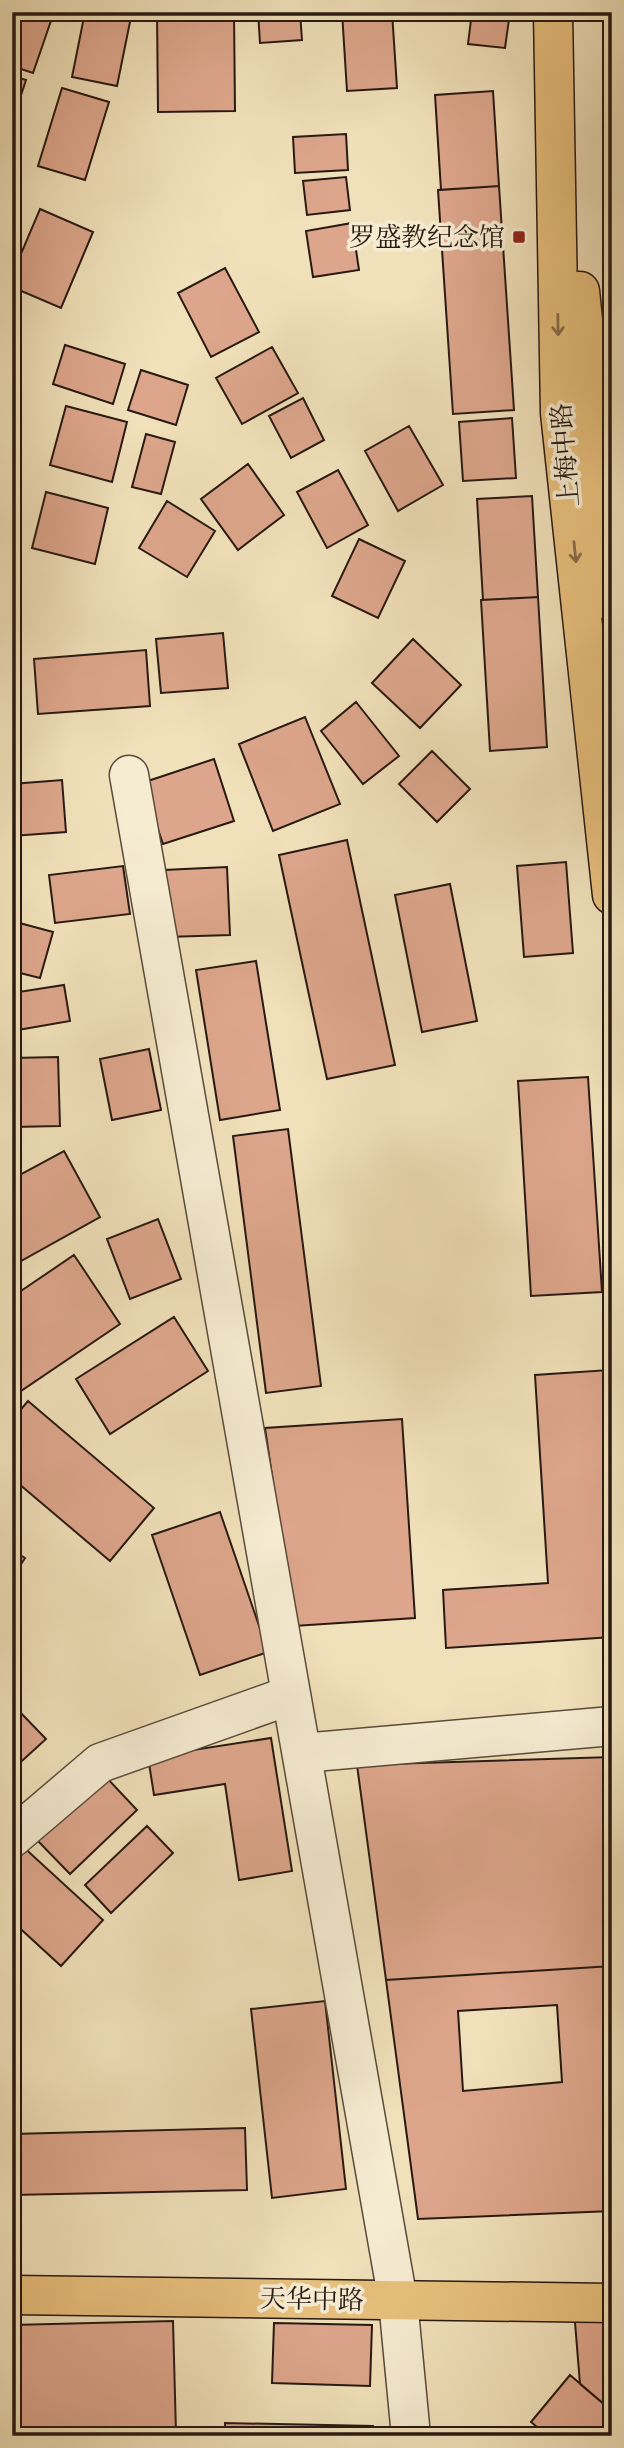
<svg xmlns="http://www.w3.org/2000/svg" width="624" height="2448" font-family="'IM FELL French Canon','Noto Serif SC',serif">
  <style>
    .building { fill: #dda68c; stroke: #281912; stroke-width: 2; fill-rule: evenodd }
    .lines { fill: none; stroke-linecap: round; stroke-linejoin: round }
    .minor-casing { stroke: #5a4b3c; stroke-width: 41 }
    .major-casing { stroke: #281912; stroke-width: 41 }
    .minor { stroke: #f6ecd2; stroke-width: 38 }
    .major { stroke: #e8c07d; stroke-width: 38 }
    .oneway { stroke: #886c48 }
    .poi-dot { fill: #8f2418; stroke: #f6ecd2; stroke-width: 2.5 }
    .labels { text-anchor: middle; stroke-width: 7; stroke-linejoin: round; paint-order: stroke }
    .poi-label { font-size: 26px; fill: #281912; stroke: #f6ecd2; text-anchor: end }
    .street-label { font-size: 26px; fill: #281912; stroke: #f6ecd2 }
  </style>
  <rect width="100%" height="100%" fill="#f1e1ba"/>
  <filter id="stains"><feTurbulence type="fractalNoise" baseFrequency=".00286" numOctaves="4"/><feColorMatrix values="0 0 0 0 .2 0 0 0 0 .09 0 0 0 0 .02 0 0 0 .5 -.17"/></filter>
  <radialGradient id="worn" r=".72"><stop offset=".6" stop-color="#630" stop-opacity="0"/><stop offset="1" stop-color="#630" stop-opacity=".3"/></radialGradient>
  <path class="building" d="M12,12H54L33,73L12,66Z
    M85,12H132L117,86L72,77Z
    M157,12H234L235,111L158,112Z
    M258,12H300L302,40L260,43Z
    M342,12H392L397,88L347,91Z
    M472,12H510L505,48L468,44Z
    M12,76L26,80L12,123Z
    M62,88L109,102L85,180L38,166Z
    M493,91L499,186L441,190L435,95Z
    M346,134L348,170L295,173L293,137Z
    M346,177L350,210L307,215L303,181Z
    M499,186L514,410L453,414L438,190Z
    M40,209L93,232L61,308L12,287V275Z
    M352,223L359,270L313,277L306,231Z
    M225,268L259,332L211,357L178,293Z
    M65,345L125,364L113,404L53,384Z
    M272,347L298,393L242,424L216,378Z
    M141,370L188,385L176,425L128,410Z
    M303,398L324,440L291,458L269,416Z
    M66,406L127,422L112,482L50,465Z
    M512,418L516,478L463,481L459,422Z
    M409,426L443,485L398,511L365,451Z
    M146,434L175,442L161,494L132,487Z
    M248,464L284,515L238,550L201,499Z
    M338,470L368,525L327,548L297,492Z
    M46,492L108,508L95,564L32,548Z
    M532,496L538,597L483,600L477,499Z
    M167,501L215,531L187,577L139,548Z
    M359,539L405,561L378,618L332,596Z
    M538,597L547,747L490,751L481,600Z
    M223,633L228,688L161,693L156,639Z
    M413,639L461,685L420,728L372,683Z
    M146,650L150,706L38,714L34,659Z
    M356,702L399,756L363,784L321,731Z
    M305,717L340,804L273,831L239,744Z
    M432,751L470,789L437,822L399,784Z
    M214,759L234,821L163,844L142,783Z
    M62,780L66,832L12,836V784Z
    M347,840L395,1065L327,1079L279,855Z
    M566,862L573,953L524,957L517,866Z
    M123,866L130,914L55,923L49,875Z
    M227,867L230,935L166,937L164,870Z
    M450,884L477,1021L422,1032L395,895Z
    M12,921L53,932L40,978L12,971Z
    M256,961L280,1110L220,1120L196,970Z
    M64,985L70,1021L12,1031V993Z
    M149,1049L161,1110L112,1120L100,1059Z
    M58,1057L60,1126L12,1127V1058Z
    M588,1077L602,1292L531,1296L518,1081Z
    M288,1129L321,1386L266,1393L233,1136Z
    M64,1151L100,1217L12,1266V1179Z
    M158,1219L181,1279L130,1299L107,1239Z
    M74,1255L120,1324L12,1397V1297Z
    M174,1317L208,1371L110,1434L76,1379Z
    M609,1370L612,1637L446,1648L443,1590L548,1583L535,1375Z
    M28,1401L154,1508L110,1561L12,1478V1420Z
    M402,1419L415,1618L294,1626L265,1428Z
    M220,1512L268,1652L200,1675L152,1535Z
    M12,1550L25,1558L12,1578Z
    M18,1710L46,1739L12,1770V1715Z
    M271,1738L292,1871L239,1880L225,1784L154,1795L148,1757Z
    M612,1757V1966L386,1980L357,1765Z
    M105,1776L137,1810L70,1874L37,1840Z
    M147,1826L173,1853L111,1913L85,1885Z
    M19,1843L103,1920L61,1966L12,1921V1850Z
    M612,1966V2211L418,2219L386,1980ZM557,2005L562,2082L463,2091L458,2011Z
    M325,2001L346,2189L272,2198L251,2009Z
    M245,2128L247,2190L12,2195V2134Z
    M587,2309L612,2330V2411L580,2384L574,2310Z
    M173,2321L176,2433L12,2436V2325Z
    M274,2323L372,2325L370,2386L272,2383Z
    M570,2375L612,2411V2436H542L544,2433L531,2422Z
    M225,2423L373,2426L374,2436H225Z"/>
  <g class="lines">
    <g class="minor-casing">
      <path id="minor" d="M129,775L398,2301L411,2436
        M302,1753L612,1726
        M12,1838L100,1763L291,1695"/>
    </g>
    <g class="major-casing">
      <path id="major" d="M553,12L560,413L612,895
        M580,291L612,602
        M12,2295L612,2303"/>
    </g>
    <use href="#minor" class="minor"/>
    <use href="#major" class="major"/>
  </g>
  <defs><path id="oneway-shaft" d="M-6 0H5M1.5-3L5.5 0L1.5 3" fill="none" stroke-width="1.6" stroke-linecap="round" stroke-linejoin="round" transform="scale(1.75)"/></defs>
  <g class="oneway">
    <use href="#oneway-shaft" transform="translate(558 325) rotate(89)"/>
    <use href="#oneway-shaft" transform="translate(575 552) rotate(84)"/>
  </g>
  <rect class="poi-dot" x="512" y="230" width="14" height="14" rx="3.5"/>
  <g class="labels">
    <g class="poi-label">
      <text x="505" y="246">罗盛教纪念馆</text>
    </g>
    <g class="street-label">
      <text transform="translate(565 455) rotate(-95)" y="9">上梅中路</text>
      <text transform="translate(312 2299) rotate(1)" y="9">天华中路</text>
    </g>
  </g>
  <rect width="624" height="2448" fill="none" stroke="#f1e1ba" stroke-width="42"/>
  <rect x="14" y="14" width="596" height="2420" fill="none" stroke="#281912" stroke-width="3.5"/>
  <rect x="21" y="21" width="582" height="2406" fill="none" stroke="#281912" stroke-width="2"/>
  <rect width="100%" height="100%" filter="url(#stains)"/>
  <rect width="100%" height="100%" fill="url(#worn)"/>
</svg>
